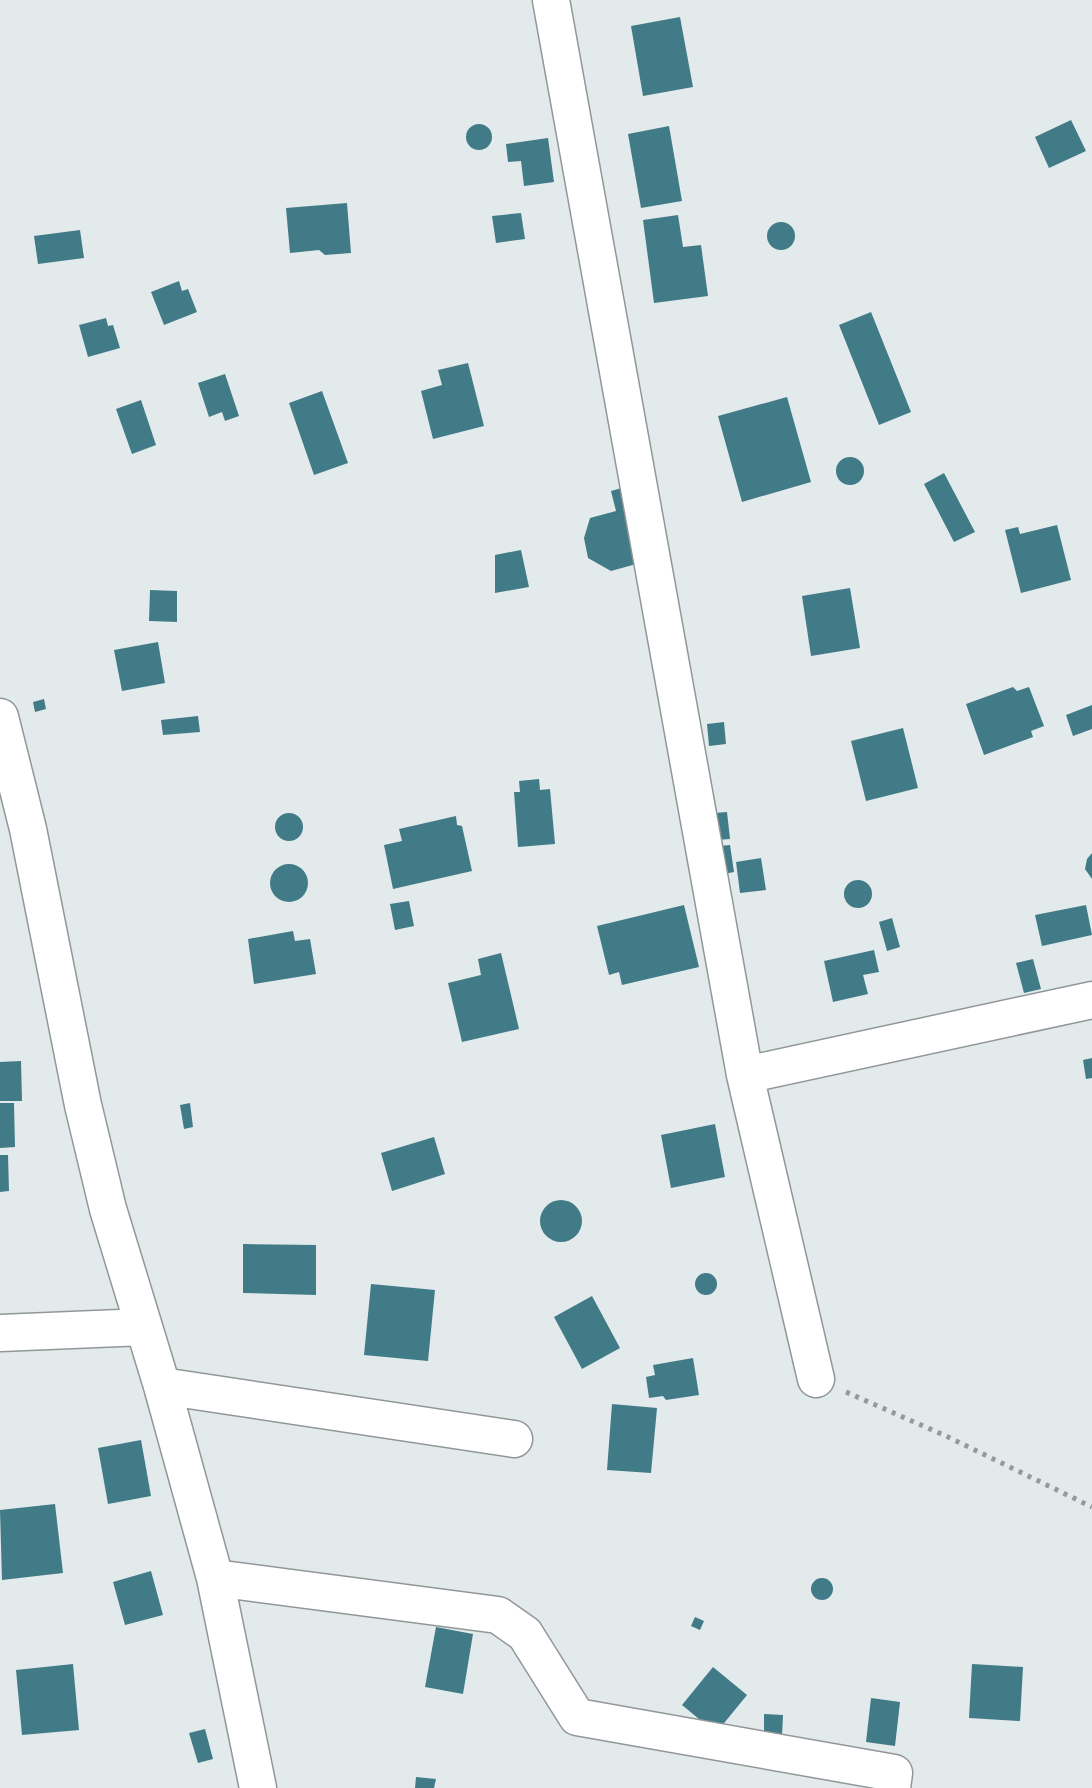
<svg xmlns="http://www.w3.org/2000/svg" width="1092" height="1788" font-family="Commissioner,sans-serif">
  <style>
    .building { fill: #417b87 }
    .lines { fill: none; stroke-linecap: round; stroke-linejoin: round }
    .minor-casing { stroke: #919798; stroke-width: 39 }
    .path { stroke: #949a9a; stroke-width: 5; stroke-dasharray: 4 6; stroke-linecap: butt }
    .minor { stroke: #fff; stroke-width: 36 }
  </style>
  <rect width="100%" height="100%" fill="#e3eaeb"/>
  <path class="building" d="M680,17L693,87L643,96L631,26Z
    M1071,120L1086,151L1049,168L1035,137Z
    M466 137a13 13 0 1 1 26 0a13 13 0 1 1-26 0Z
    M669,126L682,201L641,208L628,134Z
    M548,138L554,182L524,186L521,161L508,162L506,144Z
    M347,203L351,253L325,255L319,250L290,253L286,208Z
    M521,213L525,239L496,243L492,216Z
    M678,215L683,247L701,245L708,296L654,303L643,220Z
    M767 236a14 14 0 1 1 28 0a14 14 0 1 1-28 0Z
    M80,230L84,258L38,264L34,236Z
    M179,281L182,291L188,289L197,312L164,325L151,292Z
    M871,312L911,412L879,425L839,325Z
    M106,318L108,326L113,325L120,348L88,357L79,325Z
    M468,363L484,426L433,439L421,391L442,385L438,370Z
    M225,374L239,416L225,421L222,412L209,417L198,383Z
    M322,391L348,463L314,475L289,403Z
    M787,397L811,482L742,502L718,416Z
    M141,400L156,445L132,454L116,409Z
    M836 471a14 14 0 1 1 28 0a14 14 0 1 1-28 0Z
    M944,473L975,532L954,542L924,484Z
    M632,485L647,561L611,571L588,558L584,538L590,518L616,511L611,491Z
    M1057,525L1071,580L1021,593L1005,530L1018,527L1020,534Z
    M521,550L529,587L495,593V555Z
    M850,588L860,648L811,656L802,596Z
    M150,590L177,591V622L149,621Z
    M158,642L165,683L122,691L114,650Z
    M1013,687L1017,691L1029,687L1044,726L1031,731L1033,737L984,755L966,704Z
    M44,699L46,709L35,712L33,702Z
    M1092,705V729L1073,736L1066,715Z
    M198,716L200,732L163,735L161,720Z
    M724,722L726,744L709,746L707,724Z
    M903,728L918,788L866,801L851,741Z
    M539,779L540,790L550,789L555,844L518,847L514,792H520L519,781Z
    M727,812L730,839L717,840L715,813Z
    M275 827a14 14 0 1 1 28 0a14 14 0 1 1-28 0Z
    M456,816L457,825L462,826L472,871L393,889L384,845L402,841L399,829Z
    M730,845L734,872L724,874L720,846Z
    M1092,853V879L1085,869L1087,859Z
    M761,858L766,890L740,893L736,862Z
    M270 883a19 19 0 1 1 38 0a19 19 0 1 1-38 0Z
    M844 894a14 14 0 1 1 28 0a14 14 0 1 1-28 0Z
    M409,901L414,926L395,930L390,904Z
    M684,905L699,967L622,985L619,972L609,975L597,926Z
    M1086,905L1092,935L1042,946L1035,915Z
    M892,918L900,947L887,951L879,922Z
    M293,931L295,941L310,939L316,974L254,984L248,939Z
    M874,950L879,972L863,975L868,994L833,1002L824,961Z
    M501,953L519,1029L462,1042L448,983L481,975L478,959Z
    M1033,959L1041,989L1024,993L1016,963Z
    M1092,1058V1078L1086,1079L1083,1060Z
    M21,1061L22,1101H0V1062Z
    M0,1103H14L15,1147L0,1148Z
    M190,1103L193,1127L184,1129L180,1105Z
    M715,1124L725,1177L671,1188L661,1135Z
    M434,1137L445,1174L392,1191L381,1153Z
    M0,1155H8L9,1191L0,1192Z
    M540 1221a21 21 0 1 1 42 0a21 21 0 1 1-42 0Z
    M243,1244L316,1245V1295L243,1293Z
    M695 1284a11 11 0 1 1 22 0a11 11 0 1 1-22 0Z
    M371,1284L435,1290L428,1361L364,1355Z
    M592,1296L620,1348L582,1369L554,1317Z
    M693,1358L699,1395L666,1400L663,1396L649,1398L646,1377L655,1375L653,1365Z
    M612,1404L657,1408L651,1473L607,1470Z
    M141,1440L151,1496L108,1504L98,1448Z
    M55,1504L63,1573L2,1580L0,1510Z
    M151,1571L163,1615L125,1625L113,1582Z
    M811 1589a11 11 0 1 1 22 0a11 11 0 1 1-22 0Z
    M695,1617L704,1621L700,1630L691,1626Z
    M436,1627L473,1634L463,1694L425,1687Z
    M73,1664L79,1730L22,1735L16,1670Z
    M972,1664L1023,1667L1020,1721L969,1718Z
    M713,1667L747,1695L716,1733L682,1705Z
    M871,1698L900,1702L895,1746L866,1742Z
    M764,1714L783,1715L782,1736L764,1735Z
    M205,1729L213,1759L198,1763L189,1733Z
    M416,1777L436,1779L434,1788H415Z"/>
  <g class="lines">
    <g class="minor-casing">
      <path id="minor" d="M551,0L745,1075L816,1379
        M0,717L28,829L83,1105L108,1209L162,1386L215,1578L258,1788
        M745,1075L1092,1000
        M0,1333L144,1327
        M162,1386L514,1439
        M215,1578L498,1615L525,1634L577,1717L894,1773L892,1788"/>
    </g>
    <path class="path" d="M846,1392L946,1436L1092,1507"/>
    <use href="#minor" class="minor"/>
  </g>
</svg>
